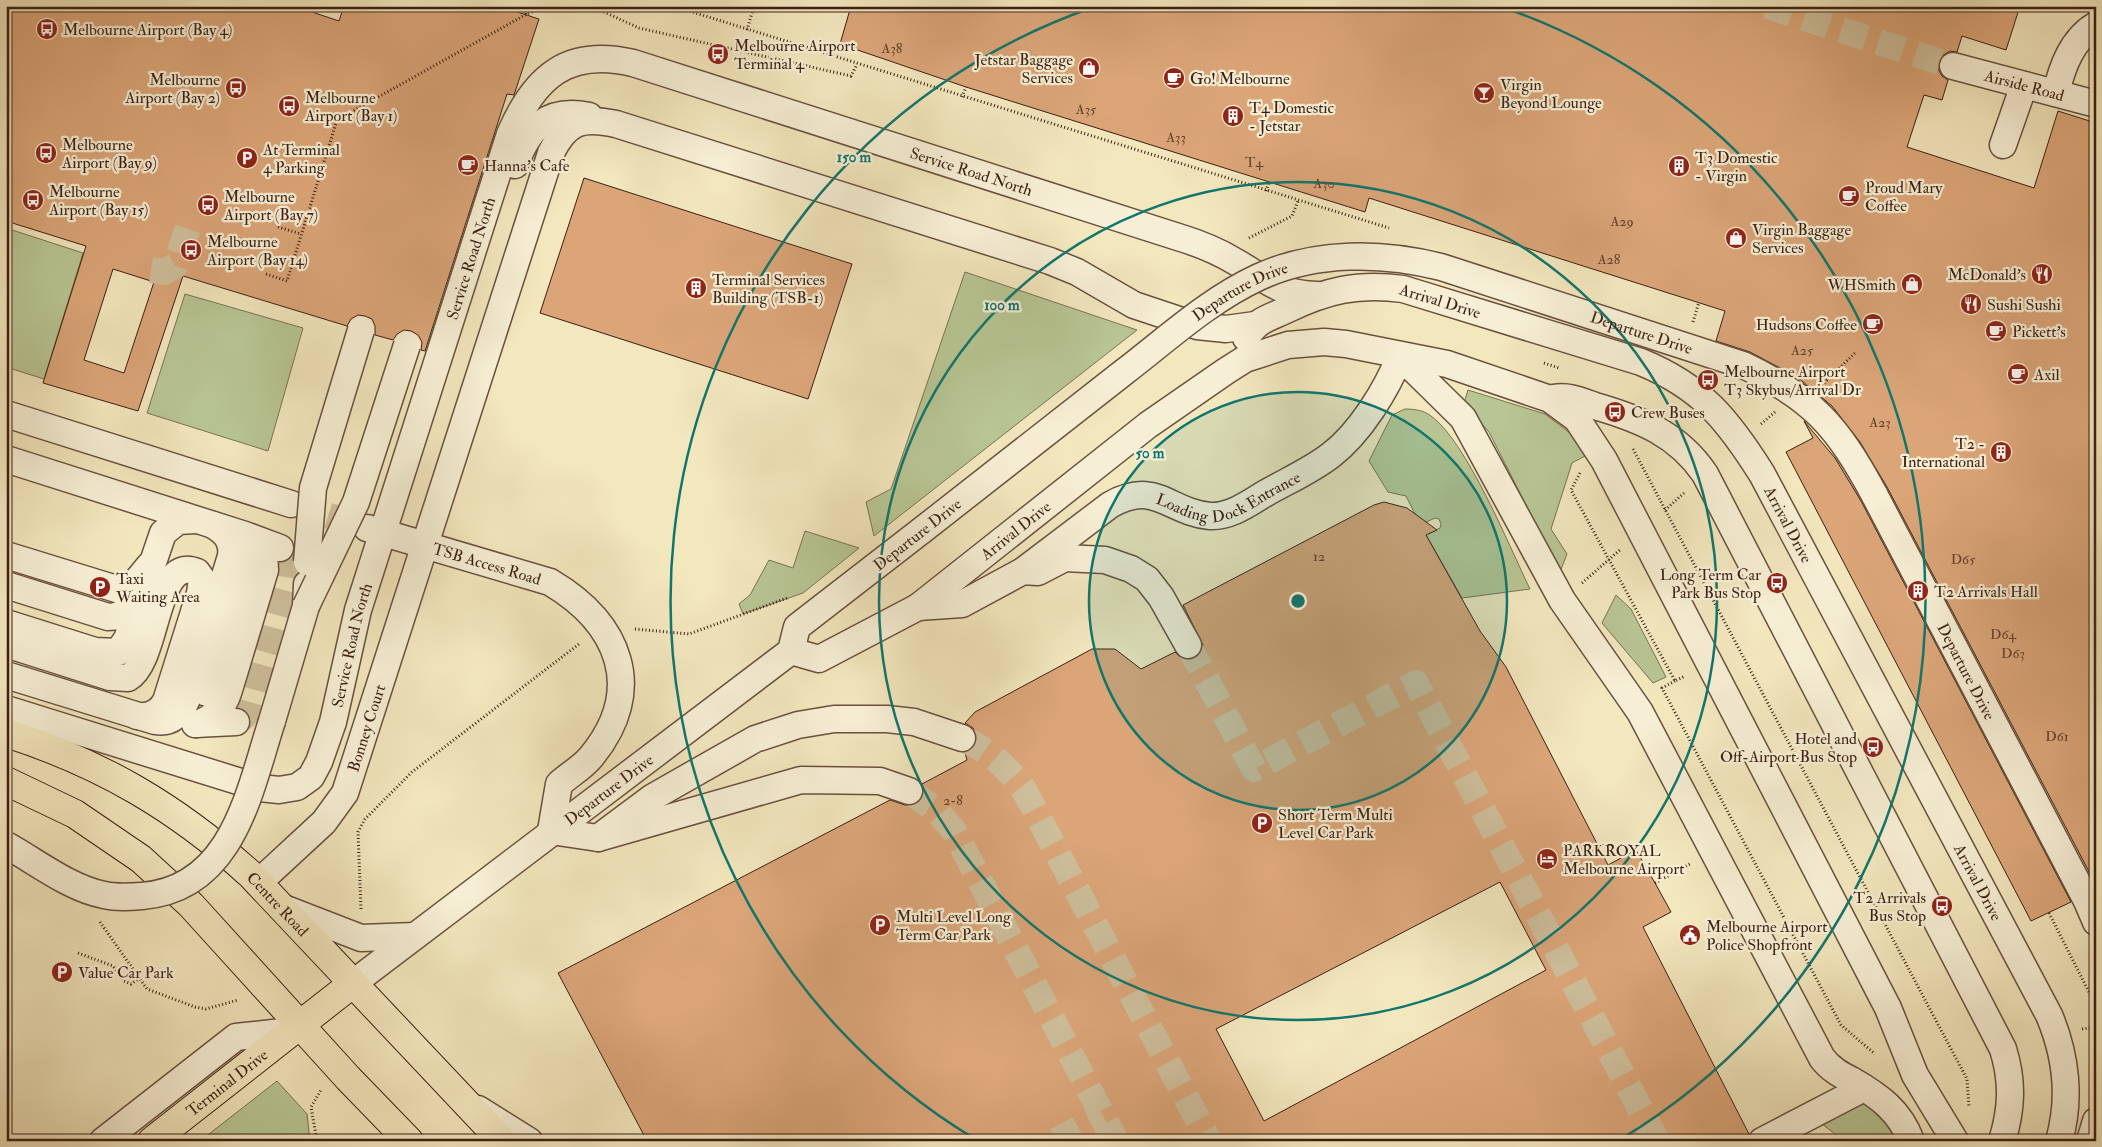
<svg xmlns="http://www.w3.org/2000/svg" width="2102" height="1147" font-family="'IM FELL Double Pica',serif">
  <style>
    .green { fill: #b8c694; stroke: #7a7254 }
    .building { fill: #dba578; stroke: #3b1f15; fill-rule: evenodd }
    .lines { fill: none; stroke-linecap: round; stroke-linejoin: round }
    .minor-tunnel { stroke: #cebf9c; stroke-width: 26; stroke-dasharray: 26 13; stroke-linecap: butt }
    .minor-casing { stroke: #69513f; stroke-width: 29 }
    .major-casing { stroke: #3b1f15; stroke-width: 30 }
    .path { stroke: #3b1f15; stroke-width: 3; stroke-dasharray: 1 2.5; stroke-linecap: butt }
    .minor { stroke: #f7efd5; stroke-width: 26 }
    .major { stroke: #f3e7be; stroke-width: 28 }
    .minor-bridge-casing { stroke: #69513f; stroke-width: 29; stroke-linecap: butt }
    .minor-bridge { stroke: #f7efd5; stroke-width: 26 }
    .ring { fill: none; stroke: #0f766e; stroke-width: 2.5 }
    .labels { text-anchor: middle; stroke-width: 4.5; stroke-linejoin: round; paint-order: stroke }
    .number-label { font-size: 14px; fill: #63402e }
    .poi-label { font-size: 16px; fill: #3b1f15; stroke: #f7efd5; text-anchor: start }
    .street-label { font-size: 16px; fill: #3b1f15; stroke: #f7efd5 }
    .centre { fill: #0f766e; stroke: #f7efd5; stroke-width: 2.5 }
    .ring-label { font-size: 15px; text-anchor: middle; font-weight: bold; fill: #0f766e; stroke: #f7efd5; stroke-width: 4.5; stroke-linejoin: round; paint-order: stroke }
  </style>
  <rect width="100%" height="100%" fill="#f3e7be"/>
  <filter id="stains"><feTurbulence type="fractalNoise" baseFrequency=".004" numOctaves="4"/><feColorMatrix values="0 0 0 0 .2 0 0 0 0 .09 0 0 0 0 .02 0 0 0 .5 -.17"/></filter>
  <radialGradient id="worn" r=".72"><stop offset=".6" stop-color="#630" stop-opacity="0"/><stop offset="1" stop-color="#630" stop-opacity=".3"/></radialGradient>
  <path class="green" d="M6,228L83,253L44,379L6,367Z
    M965,272L1137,330L874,536L866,502L891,489Z
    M185,294L303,328L268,451L147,413Z
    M1468,390L1545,414L1570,433L1585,456L1572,463L1551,529L1567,554L1560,572L1489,432L1464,403Z
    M1405,409C1414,409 1423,410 1431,416C1467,442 1509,546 1530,589L1462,598L1426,535L1440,528L1441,524L1439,519L1435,518L1424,523L1415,514L1406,496L1388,492L1369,461L1392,415Z
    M805,531L859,548L803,593L743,614L739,604L750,595L769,560L793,568Z
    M1616,595L1631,609L1666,677L1653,683L1602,623Z
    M277,1081L307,1114L310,1141H200Z
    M1865,1103L1880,1109L1902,1141H1844L1817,1120L1850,1106Z"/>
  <path class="building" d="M6,6H294L339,21L344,6H499L539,19L514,95L507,94L425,351L421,350L422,342L418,335L411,331L404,330L397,334L393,340L375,335V326L372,319L365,316L358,315L351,319L347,326L183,276L138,411L43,383L86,246L6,221ZM113,269L154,282L124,373L84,360Z
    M851,6H2020L2006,50L1962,36L1957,52L1950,51L1942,56L1938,63V69L1942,76L1948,80L1942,100L1924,95L1907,147L2034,188L2058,111L2096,123V885L1887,487L1860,442L1832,406L1797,377L1750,352L1716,341L1725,311L1369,198L1365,212L966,87L840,44Z
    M584,178L852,264L808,399L540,313Z
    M1804,421L1835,458L1861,501L2071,902L2031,921L1786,452L1813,438Z
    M1384,502L1407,508L1437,530L1426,535L1480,631L1506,667L1608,865L1636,850L1655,883L1671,912L1643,927L1749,1134L1747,1141H647L558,973L890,800L905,805L912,806L918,803L923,795L922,784L967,760L965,753L972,749L976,742L977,735L973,728L965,723L975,712L1092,649H1115L1141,669L1175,652L1181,658L1188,660L1196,658L1201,652L1203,645L1183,605L1374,505ZM1500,882L1546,970L1264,1121L1216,1029Z"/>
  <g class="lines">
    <path class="minor-tunnel" d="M1767,6L1953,66
      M151,270L164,272L175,266L190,222
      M291,504L365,527
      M1188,645L1254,769L1416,683L1657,1141
      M236,722L244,717L248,712L285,583L288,562L280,548
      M962,738C990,752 1004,764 1023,788L1209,1141
      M909,791L935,809L954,831L1116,1141
      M1056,1141L1103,1116"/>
    <g class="minor-casing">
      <g id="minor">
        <path id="s1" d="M1953,66L2096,104"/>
        <path d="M2056,93C2062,67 2072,39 2096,25"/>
        <path d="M2003,145L2024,85"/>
        <path d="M515,165C528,128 548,107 589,116"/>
        <path id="s2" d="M1246,338C1258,319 1267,319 1286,310C1327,290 1358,283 1403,289L1641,362C1702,387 1728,420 1762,474L2049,1015C2066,1055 2071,1099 2059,1141"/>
        <path d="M1400,356L1463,418L1562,600L1640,712L1822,1058C1830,1069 1841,1075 1853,1081C1879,1096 1900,1111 1911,1141"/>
        <path d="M1554,398C1568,395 1581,401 1595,406C1640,419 1678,434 1705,474L2003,1049C2013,1081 2012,1109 2002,1141"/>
        <path d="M6,414L291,504"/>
        <path d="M6,459L245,535L280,548"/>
        <path id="s3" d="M1874,494L2087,901L2096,922"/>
        <path id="s4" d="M367,528L550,582C619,623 647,689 591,757C583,767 569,775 559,784L551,831"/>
        <path d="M6,555L123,591L131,588L149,566"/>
        <path id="s5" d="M1023,571L1110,505C1156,479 1168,512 1210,516C1231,517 1249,503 1266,493C1287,481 1312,470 1331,455C1360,433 1387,389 1400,356"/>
        <path d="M6,585L108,617C124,617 132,606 141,594"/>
        <path d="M918,607L962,604L1023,571L1038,572L1065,558L1105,560L1131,569L1147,579L1161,597L1188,645"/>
        <path d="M6,623L95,651L118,652L127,639L163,533L178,521L196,520"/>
        <path d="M6,644L110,677L128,678C159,660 154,553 197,572L202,579L200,593L166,701C160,712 150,718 137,716"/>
        <path id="s6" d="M791,651L819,659L918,607L1148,425L1226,371L1245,359L1288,345L1324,342L1346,344L1447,364L1550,399L1577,419L1604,460L1888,1008L1915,1075L1955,1141"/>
        <path d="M6,675L155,721C172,724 181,713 187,699L231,556C233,541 226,533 213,525"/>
        <path d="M207,693L248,566L247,549L234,534"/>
        <path id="s7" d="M6,709L260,788L279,790L297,787L311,777L319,762L333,722L358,610L510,134C535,76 568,48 633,63L1178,237C1198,243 1218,251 1236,262C1267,280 1279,294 1317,295"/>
        <path d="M272,721L306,606L307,584"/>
        <path d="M195,724L236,722"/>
        <path d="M196,724C214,719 224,707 229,690L265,570L264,553L255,542"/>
        <path d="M551,831L598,838L801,780L880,781L909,791"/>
        <path d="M598,838L653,797L755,739L798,725L834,719H887L914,722L962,738"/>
        <path id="s8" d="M258,883L324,822L345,793L551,153C567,120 583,117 616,124L1050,261L1077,272L1134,305L1197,326L1226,329L1255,325"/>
        <path d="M281,907L361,938L415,936"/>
        <path id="s9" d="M352,984L791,651L797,627L921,531"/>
        <path d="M478,1109L529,1141"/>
        <path d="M103,1141L236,1037L291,1031"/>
        <path d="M1762,1141L1864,1088"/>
        <path d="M2090,1141L2096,1121"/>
      </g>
    </g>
    <g class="major-casing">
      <g id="major">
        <path id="s10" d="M6,733C101,763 177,808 250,874L502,1141"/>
        <path d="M6,781L75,814L141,859L191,905L348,1078L409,1141"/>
        <path id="s11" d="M152,1141L352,984"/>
      </g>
    </g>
    <path class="path" d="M591,6L639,28L851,76L857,64
      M673,6L1389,228
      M526,14L528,6
      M747,30L754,6
      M962,97L966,87
      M315,114L337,120
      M1266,191L1269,182
      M278,227L301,234
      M1249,238L1292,216L1298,201
      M266,274L287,281L337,120L525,15L547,6
      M1693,322L1699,302
      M1544,363L1559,368
      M1824,383L1855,353
      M1761,424L1775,412
      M1633,449L1967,1079L1969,1107
      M1580,473L1571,490L1675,681L1685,676
      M1665,510L1684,493
      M1582,583L1621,549
      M635,629L689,634L787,598
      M1675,681L1662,688L1841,1025L1875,1054
      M1655,883L1690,864
      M361,909L358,832L365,819L412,772L579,644
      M2049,913L2096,1006
      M100,922L147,989L195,1007L206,1009L238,1000
      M78,953L113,966L124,981L131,984L138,979
      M2082,1029L2096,1027
      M317,1141L311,1107L321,1090"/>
    <use href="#minor" class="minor"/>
    <use href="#major" class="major"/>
    <g class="minor-bridge-casing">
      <g id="minor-bridge">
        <path id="s12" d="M921,531C989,478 1056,425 1124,372C1167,339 1209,300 1259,277C1316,251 1382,252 1441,267L1743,365C1813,398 1837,426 1874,494"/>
        <path d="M307,562L313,488L361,330"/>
        <path d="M306,606L356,502L407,345"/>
        <path d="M6,845C37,862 69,888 104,895C117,898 129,897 142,896C233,889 249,792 272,721"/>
      </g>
    </g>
    <use href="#minor-bridge" class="minor-bridge"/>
  </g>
  <circle cx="1298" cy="601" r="209" fill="#0f766e" fill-opacity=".12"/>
  <g class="ring">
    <circle cx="1298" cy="601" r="209"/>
    <circle cx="1298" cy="601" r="419"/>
    <path d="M975 1139A628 628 0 0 1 1094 7M1502 7A628 628 0 0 1 1621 1139"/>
  </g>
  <defs>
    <g id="bus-disc" transform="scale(1.125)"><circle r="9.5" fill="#8f2418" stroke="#f7efd5"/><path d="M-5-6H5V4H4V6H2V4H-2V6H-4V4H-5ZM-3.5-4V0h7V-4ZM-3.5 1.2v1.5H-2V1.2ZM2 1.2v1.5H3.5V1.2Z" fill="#fff"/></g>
    <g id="shop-disc" transform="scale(1.125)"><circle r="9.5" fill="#8f2418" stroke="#f7efd5"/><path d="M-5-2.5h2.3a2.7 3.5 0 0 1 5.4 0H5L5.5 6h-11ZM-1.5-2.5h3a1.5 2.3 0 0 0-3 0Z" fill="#fff"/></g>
    <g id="cafe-disc" transform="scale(1.125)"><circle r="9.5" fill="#8f2418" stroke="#f7efd5"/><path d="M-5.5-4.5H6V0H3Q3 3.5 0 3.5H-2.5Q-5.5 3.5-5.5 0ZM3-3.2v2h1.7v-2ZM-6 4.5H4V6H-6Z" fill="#fff"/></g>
    <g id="bar-disc" transform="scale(1.125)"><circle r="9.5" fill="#8f2418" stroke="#f7efd5"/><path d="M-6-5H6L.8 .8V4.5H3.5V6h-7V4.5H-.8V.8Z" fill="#fff"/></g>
    <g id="building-disc" transform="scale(1.125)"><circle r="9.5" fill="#8f2418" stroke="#f7efd5"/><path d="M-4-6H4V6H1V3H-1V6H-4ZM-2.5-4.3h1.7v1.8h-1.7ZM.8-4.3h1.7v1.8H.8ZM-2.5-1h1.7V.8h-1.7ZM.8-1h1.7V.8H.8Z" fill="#fff"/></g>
    <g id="parking-disc" transform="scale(1.125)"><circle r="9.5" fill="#8f2418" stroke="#f7efd5"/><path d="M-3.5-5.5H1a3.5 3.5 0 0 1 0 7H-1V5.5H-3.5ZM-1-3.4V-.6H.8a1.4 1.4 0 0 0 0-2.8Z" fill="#fff"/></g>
    <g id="restaurant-disc" transform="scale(1.125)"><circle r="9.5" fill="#8f2418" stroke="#f7efd5"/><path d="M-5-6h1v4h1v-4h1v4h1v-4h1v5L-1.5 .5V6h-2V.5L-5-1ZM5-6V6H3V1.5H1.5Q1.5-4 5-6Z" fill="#fff"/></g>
    <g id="hotel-disc" transform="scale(1.125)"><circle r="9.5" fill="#8f2418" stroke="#f7efd5"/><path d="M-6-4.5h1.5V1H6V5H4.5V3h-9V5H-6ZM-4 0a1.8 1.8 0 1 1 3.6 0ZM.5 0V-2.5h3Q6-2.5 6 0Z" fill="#fff"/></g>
    <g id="civic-disc" transform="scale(1.125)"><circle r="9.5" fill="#8f2418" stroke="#f7efd5"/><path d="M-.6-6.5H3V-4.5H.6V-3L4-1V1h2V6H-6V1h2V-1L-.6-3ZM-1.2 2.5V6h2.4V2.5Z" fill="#fff"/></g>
  </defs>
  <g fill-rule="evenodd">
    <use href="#bus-disc" x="47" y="29"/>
    <use href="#bus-disc" x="718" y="54"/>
    <use href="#shop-disc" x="1089" y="68"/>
    <use href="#cafe-disc" x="1174" y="78"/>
    <use href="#bus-disc" x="236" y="88"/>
    <use href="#bar-disc" x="1484" y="93"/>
    <use href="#bus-disc" x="289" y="106"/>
    <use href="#building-disc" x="1233" y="116"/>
    <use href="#bus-disc" x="46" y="153"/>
    <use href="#parking-disc" x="247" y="158"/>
    <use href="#cafe-disc" x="468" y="165"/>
    <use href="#building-disc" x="1679" y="166"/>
    <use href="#cafe-disc" x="1849" y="196"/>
    <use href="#bus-disc" x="33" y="200"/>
    <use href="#bus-disc" x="208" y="205"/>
    <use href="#shop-disc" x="1736" y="238"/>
    <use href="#bus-disc" x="191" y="250"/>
    <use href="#restaurant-disc" x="2042" y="274"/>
    <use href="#shop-disc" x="1912" y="284"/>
    <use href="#building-disc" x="696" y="288"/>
    <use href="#restaurant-disc" x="1971" y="304"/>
    <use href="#cafe-disc" x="1873" y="324"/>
    <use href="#cafe-disc" x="1996" y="331"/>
    <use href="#cafe-disc" x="2018" y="374"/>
    <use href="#bus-disc" x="1708" y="380"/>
    <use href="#bus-disc" x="1615" y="412"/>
    <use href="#building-disc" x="2001" y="452"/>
    <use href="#bus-disc" x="1777" y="583"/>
    <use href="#parking-disc" x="100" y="587"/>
    <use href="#building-disc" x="1918" y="591"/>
    <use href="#bus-disc" x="1873" y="747"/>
    <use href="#parking-disc" x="1262" y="823"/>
    <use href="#hotel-disc" x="1547" y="859"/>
    <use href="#bus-disc" x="1942" y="906"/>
    <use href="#parking-disc" x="880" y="925"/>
    <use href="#civic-disc" x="1690" y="935"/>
    <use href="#parking-disc" x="62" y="972"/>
  </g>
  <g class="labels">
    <g class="number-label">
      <text x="892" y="53">A38</text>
      <text x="1086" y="114">A35</text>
      <text x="1176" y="142">A33</text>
      <text x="1254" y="167">T4</text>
      <text x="1324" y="188">A30</text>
      <text x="1622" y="226">A29</text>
      <text x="1609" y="264">A28</text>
      <text x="1802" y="355">A25</text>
      <text x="1880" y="427">A23</text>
      <text x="1319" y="561">12</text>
      <text x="1963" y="564">D65</text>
      <text x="2003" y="639">D64</text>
      <text x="2013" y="658">D63</text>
      <text x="2057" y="741">D61</text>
      <text x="953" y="805">2-8</text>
    </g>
    <g class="poi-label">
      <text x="63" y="35">Melbourne Airport (Bay 4)</text>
      <text x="734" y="51">Melbourne Airport<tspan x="734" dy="18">Terminal 4</tspan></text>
      <text x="1073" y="65" text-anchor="end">Jetstar Baggage<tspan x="1073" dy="18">Services</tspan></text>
      <text x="1190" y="84">Go! Melbourne</text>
      <text x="220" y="85" text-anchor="end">Melbourne<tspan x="220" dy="18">Airport (Bay 2)</tspan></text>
      <text x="1500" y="90">Virgin<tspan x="1500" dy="18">Beyond Lounge</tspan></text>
      <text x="305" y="103">Melbourne<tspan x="305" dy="18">Airport (Bay 1)</tspan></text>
      <text x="1249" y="113">T4 Domestic<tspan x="1249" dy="18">- Jetstar</tspan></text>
      <text x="62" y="150">Melbourne<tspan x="62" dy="18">Airport (Bay 9)</tspan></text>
      <text x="263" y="155">At Terminal<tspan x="263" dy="18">4 Parking</tspan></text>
      <text x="1695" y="163">T3 Domestic<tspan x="1695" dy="18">- Virgin</tspan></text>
      <text x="484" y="171">Hanna's Cafe</text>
      <text x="1865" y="193">Proud Mary<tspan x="1865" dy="18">Coffee</tspan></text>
      <text x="49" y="197">Melbourne<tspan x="49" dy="18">Airport (Bay 15)</tspan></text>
      <text x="224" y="202">Melbourne<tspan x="224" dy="18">Airport (Bay 7)</tspan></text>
      <text x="1752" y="235">Virgin Baggage<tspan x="1752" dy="18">Services</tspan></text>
      <text x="207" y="247">Melbourne<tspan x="207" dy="18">Airport (Bay 14)</tspan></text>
      <text x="2026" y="280" text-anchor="end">McDonald's</text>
      <text x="712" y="285">Terminal Services<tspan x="712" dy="18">Building (TSB-1)</tspan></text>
      <text x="1896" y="290" text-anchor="end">WHSmith</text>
      <text x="1987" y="310">Sushi Sushi</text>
      <text x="1857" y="330" text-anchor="end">Hudsons Coffee</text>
      <text x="2012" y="337">Pickett's</text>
      <text x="1724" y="377">Melbourne Airport<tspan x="1724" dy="18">T3 Skybus/Arrival Dr</tspan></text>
      <text x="2034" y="380">Axil</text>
      <text x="1631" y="418">Crew Buses</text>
      <text x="1985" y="449" text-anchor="end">T2 -<tspan x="1985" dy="18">International</tspan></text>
      <text x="1761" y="580" text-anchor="end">Long Term Car<tspan x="1761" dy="18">Park Bus Stop</tspan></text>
      <text x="116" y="584">Taxi<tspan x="116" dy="18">Waiting Area</tspan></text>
      <text x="1934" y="597">T2 Arrivals Hall</text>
      <text x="1857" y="744" text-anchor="end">Hotel and<tspan x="1857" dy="18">Off-Airport Bus Stop</tspan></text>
      <text x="1278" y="820">Short Term Multi<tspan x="1278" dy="18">Level Car Park</tspan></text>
      <text x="1563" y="856">PARKROYAL<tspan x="1563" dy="18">Melbourne Airport</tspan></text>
      <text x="1926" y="903" text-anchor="end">T2 Arrivals<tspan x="1926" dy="18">Bus Stop</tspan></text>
      <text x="896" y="922">Multi Level Long<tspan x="896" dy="18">Term Car Park</tspan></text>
      <text x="1706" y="932">Melbourne Airport<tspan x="1706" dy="18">Police Shopfront</tspan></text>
      <text x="78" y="978">Value Car Park</text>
    </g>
    <g class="street-label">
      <text dy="6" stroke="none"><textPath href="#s1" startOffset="74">Airside Road</textPath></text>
      <text dy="6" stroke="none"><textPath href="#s7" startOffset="1508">Service Road North</textPath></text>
      <text dy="6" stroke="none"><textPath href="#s7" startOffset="864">Service Road North</textPath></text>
      <text dy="6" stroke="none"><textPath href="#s12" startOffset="400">Departure Drive</textPath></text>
      <text dy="6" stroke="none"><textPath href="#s2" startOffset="210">Arrival Drive</textPath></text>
      <text dy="6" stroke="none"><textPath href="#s12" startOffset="820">Departure Drive</textPath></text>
      <text dy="6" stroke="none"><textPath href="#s5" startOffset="236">Loading Dock Entrance</textPath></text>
      <text dy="6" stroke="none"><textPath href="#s2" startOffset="645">Arrival Drive</textPath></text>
      <text dy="6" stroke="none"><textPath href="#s6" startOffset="265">Arrival Drive</textPath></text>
      <text transform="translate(917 534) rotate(-38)" y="6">Departure Drive</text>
      <text dy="6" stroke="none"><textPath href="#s4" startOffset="125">TSB Access Road</textPath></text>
      <text dy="6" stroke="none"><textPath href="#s7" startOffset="459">Service Road North</textPath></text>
      <text dy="6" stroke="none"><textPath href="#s3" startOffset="200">Departure Drive</textPath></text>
      <text dy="6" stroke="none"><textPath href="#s8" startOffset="194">Bonney Court</textPath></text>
      <text dy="6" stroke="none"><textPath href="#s9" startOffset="322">Departure Drive</textPath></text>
      <text dy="6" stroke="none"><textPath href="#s2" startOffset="1050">Arrival Drive</textPath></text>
      <text dy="6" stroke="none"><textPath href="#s10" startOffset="325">Centre Road</textPath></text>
      <text dy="6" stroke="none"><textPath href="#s11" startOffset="95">Terminal Drive</textPath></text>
    </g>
  </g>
  <circle cx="1298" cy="601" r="8" class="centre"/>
  <g class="ring-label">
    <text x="854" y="162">150 m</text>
    <text x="1002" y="310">100 m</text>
    <text x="1150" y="458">50 m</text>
  </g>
  <rect width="2102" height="1147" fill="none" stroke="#f3e7be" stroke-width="25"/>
  <rect x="8" y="8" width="2087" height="1132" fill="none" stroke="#3b1f15" stroke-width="2.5"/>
  <rect x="12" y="12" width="2077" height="1122" fill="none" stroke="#3b1f15"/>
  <rect width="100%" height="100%" filter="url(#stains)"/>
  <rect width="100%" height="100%" fill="url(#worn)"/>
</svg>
